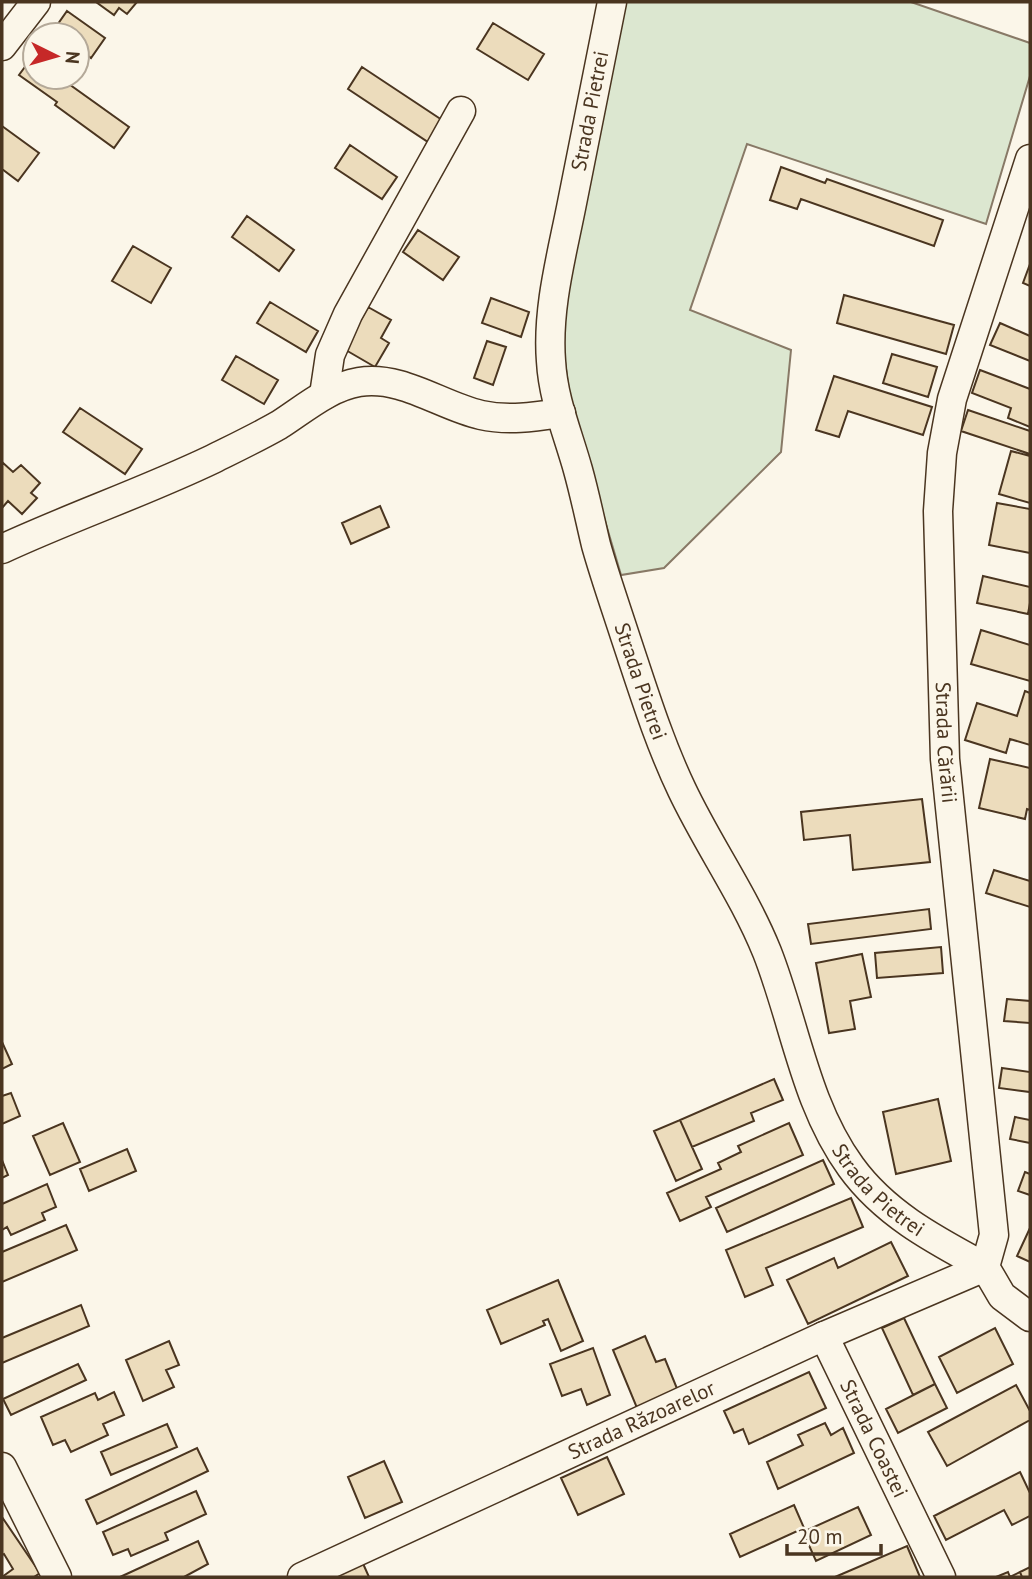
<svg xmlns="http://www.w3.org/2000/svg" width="1032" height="1579" font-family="'PT Sans',sans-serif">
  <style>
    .green { fill: #dce7d0; stroke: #887966; stroke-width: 2 }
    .building { fill: #ecdcbc; stroke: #4a3520; stroke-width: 2 }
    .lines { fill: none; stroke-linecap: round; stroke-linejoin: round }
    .street-casing { stroke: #4a3520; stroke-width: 31 }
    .street { stroke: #fbf6e9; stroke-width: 28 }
    .labels { text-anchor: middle; stroke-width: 5; stroke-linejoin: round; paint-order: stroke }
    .street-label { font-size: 21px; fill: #4a3520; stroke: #fbf6e9 }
  </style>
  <rect width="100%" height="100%" fill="#fbf6e9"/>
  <path class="green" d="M625,2H911L1030,43V76L986,224L747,144L690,310L791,350L781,452L664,568L621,575L571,406L560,324Z"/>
  <path class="building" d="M96,2H137L127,14L119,8L114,15Z
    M67,11L105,38L91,58L77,48V35H59L53,31Z
    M493,23L544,54L528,80L477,49Z
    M30,60L35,63V77H59L129,127L114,148L55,105L57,102L19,75Z
    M362,67L442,120L428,142L348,89Z
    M2,126L39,153L18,181L2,169Z
    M350,145L397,177L382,199L335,168Z
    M781,167L825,183L827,179L943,220L934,246L801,199L797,209L770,200Z
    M247,216L294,250L279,271L232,237Z
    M418,230L459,257L443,280L403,252Z
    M133,246L171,268L151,303L112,281Z
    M1030,264V286L1023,283Z
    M844,295L954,325L946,354L837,323Z
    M491,298L529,312L521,337L482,323Z
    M270,302L318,331L306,352L257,323Z
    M368,307L391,320L381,338L389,343L375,367L344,349Z
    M1000,323L1030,336V361L990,345Z
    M487,341L506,347L493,385L474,378Z
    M892,354L937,367L928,397L883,383Z
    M236,356L278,380L264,404L222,380Z
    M980,370L1030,389V427L1008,418L1011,408L972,393Z
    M834,376L932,407L923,435L848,411L839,437L816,430Z
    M80,408L142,449L125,474L63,432Z
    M968,410L1030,431V454L961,431Z
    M1011,451L1030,456V503L999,494Z
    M2,462L13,472L21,465L40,483L31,493L37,498L22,514L8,501L2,508Z
    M997,503L1030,509V553L989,545Z
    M380,506L389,527L351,544L342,523Z
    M983,576L1030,587V603L1028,614L977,603Z
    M981,630L1030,645V681L971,664Z
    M1025,691L1030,693V745L1010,739L1006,753L965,740L977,703L1017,716Z
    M990,759L1030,768V810L1027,809L1025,819L979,808Z
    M922,799L930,862L853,870L850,835L804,840L801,812Z
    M994,870L1030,881V907L986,893Z
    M929,909L931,929L811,944L808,924Z
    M941,947L943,973L877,978L875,953Z
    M862,954L871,997L850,1001L855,1029L829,1033L816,963Z
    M1007,999L1030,1001V1023L1004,1021Z
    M2,1042L12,1064L2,1069Z
    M1002,1068L1030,1072V1092L999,1088Z
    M774,1079L783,1100L751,1113L754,1121L692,1147L680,1120Z
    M11,1093L20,1116L2,1124V1096Z
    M938,1099L951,1161L896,1174L883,1112Z
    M1015,1117L1030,1120V1143L1010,1139Z
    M680,1120L702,1169L676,1181L654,1131Z
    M63,1123L80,1162L50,1175L33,1136Z
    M789,1123L803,1155L706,1197L711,1207L680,1221L667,1193L721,1169L718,1163L741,1152L738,1146Z
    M127,1149L136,1171L89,1191L80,1169Z
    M2,1160L8,1175L2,1178Z
    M823,1160L834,1184L727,1232L716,1208Z
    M1025,1172L1030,1174V1195L1018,1191Z
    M47,1184L56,1207L42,1213L45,1220L11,1235L7,1227L2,1230V1204Z
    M851,1198L863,1227L766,1268L773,1285L745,1297L726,1250Z
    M66,1225L77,1250L2,1282V1252Z
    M1030,1228V1262L1017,1256Z
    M891,1242L908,1276L808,1324L787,1280L834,1258L838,1268Z
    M558,1280L583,1341L561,1351L548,1319L543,1321L545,1325L501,1344L487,1310Z
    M81,1305L89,1326L2,1363V1338Z
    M904,1318L935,1384L913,1395L882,1328Z
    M995,1328L1013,1364L957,1393L939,1357Z
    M645,1336L656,1362L665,1359L678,1391L637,1408L613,1350Z
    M169,1341L179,1365L166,1370L174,1387L143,1401L126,1360Z
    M593,1348L610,1395L587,1405L581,1389L562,1396L550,1364Z
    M78,1364L86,1380L11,1415L3,1399Z
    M809,1372L826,1408L749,1444L743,1429L734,1433L724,1411Z
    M935,1384L947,1408L898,1433L886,1409Z
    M1016,1385L1030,1411V1420L947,1466L928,1432Z
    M114,1392L124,1415L103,1424L108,1435L71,1452L65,1440L53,1445L41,1417L95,1393L98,1400Z
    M825,1423L831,1435L843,1428L854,1453L778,1489L767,1462L803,1445L798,1435Z
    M167,1424L177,1447L111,1475L101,1452Z
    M197,1448L208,1471L97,1524L86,1500Z
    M607,1457L624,1494L578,1515L561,1478Z
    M384,1461L402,1502L365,1518L348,1477Z
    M1020,1472L1030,1493V1516L1012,1525L1004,1510L946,1540L934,1516Z
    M196,1491L206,1514L165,1533L168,1540L131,1556L128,1549L113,1555L103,1532Z
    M794,1505L804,1528L740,1557L730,1534Z
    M858,1507L871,1535L816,1561L803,1532Z
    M2,1517L40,1573L34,1577H2L13,1569L4,1554L2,1555Z
    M198,1541L208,1564L184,1577H120Z
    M907,1546L920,1577H835Z
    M361,1559L369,1577H332Z
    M1030,1567V1577H1022L1020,1572Z
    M1008,1572L1010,1577L1020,1572L1022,1577H996Z"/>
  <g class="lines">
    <g class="street-casing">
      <g id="street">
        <path id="s1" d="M612,2C598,71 584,140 571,208C561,258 547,310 551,361C553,399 568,434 578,470C585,495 590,520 596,545C605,577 616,608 626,639C643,690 659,742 682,790C708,845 744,895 767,952C795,1023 805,1104 851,1167C885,1214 935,1240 985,1267"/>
        <path d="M2,46L36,2"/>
        <path id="s2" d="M1030,159L952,399L942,453L938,511L945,759L994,1235L985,1267L1002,1296L1030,1317"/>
        <path d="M324,395L330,355L348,314L461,111"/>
        <path d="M2,549C71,517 144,492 213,459C235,448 258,437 279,425C304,409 329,387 359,382C402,375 441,406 481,415C508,421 534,417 561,413"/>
        <path id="s3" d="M824,1336L941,1577"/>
        <path d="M2,1467L57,1577"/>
        <path id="s4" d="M302,1577L824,1336L985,1267"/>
      </g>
    </g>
    <use href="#street" class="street"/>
  </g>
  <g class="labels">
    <g class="street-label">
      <text transform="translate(590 111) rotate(-79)" y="7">Strada Pietrei</text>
      <text dy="7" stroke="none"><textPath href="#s1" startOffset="698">Strada Pietrei</textPath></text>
      <text dy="7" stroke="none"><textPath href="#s2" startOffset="597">Strada Cărării</textPath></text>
      <text dy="7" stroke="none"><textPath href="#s1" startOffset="1265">Strada Pietrei</textPath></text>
      <text dy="7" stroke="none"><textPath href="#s4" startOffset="374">Strada Răzoarelor</textPath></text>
      <text dy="7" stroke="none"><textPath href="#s3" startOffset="114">Strada Coastei</textPath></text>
    </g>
  </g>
  <rect width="1032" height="1579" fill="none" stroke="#4a3520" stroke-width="7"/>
  <g transform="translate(56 56) rotate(95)"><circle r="33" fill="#fbf6e9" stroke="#b4a999" stroke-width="2"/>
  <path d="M0-5L12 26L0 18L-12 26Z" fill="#c62828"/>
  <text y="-10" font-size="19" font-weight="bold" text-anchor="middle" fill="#4a3520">N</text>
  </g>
  <path d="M787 1544v10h94v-10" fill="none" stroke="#4a3520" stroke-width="3.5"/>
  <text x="797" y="1544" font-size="21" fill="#4a3520" stroke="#fbf6e9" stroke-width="5" paint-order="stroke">20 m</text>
</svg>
